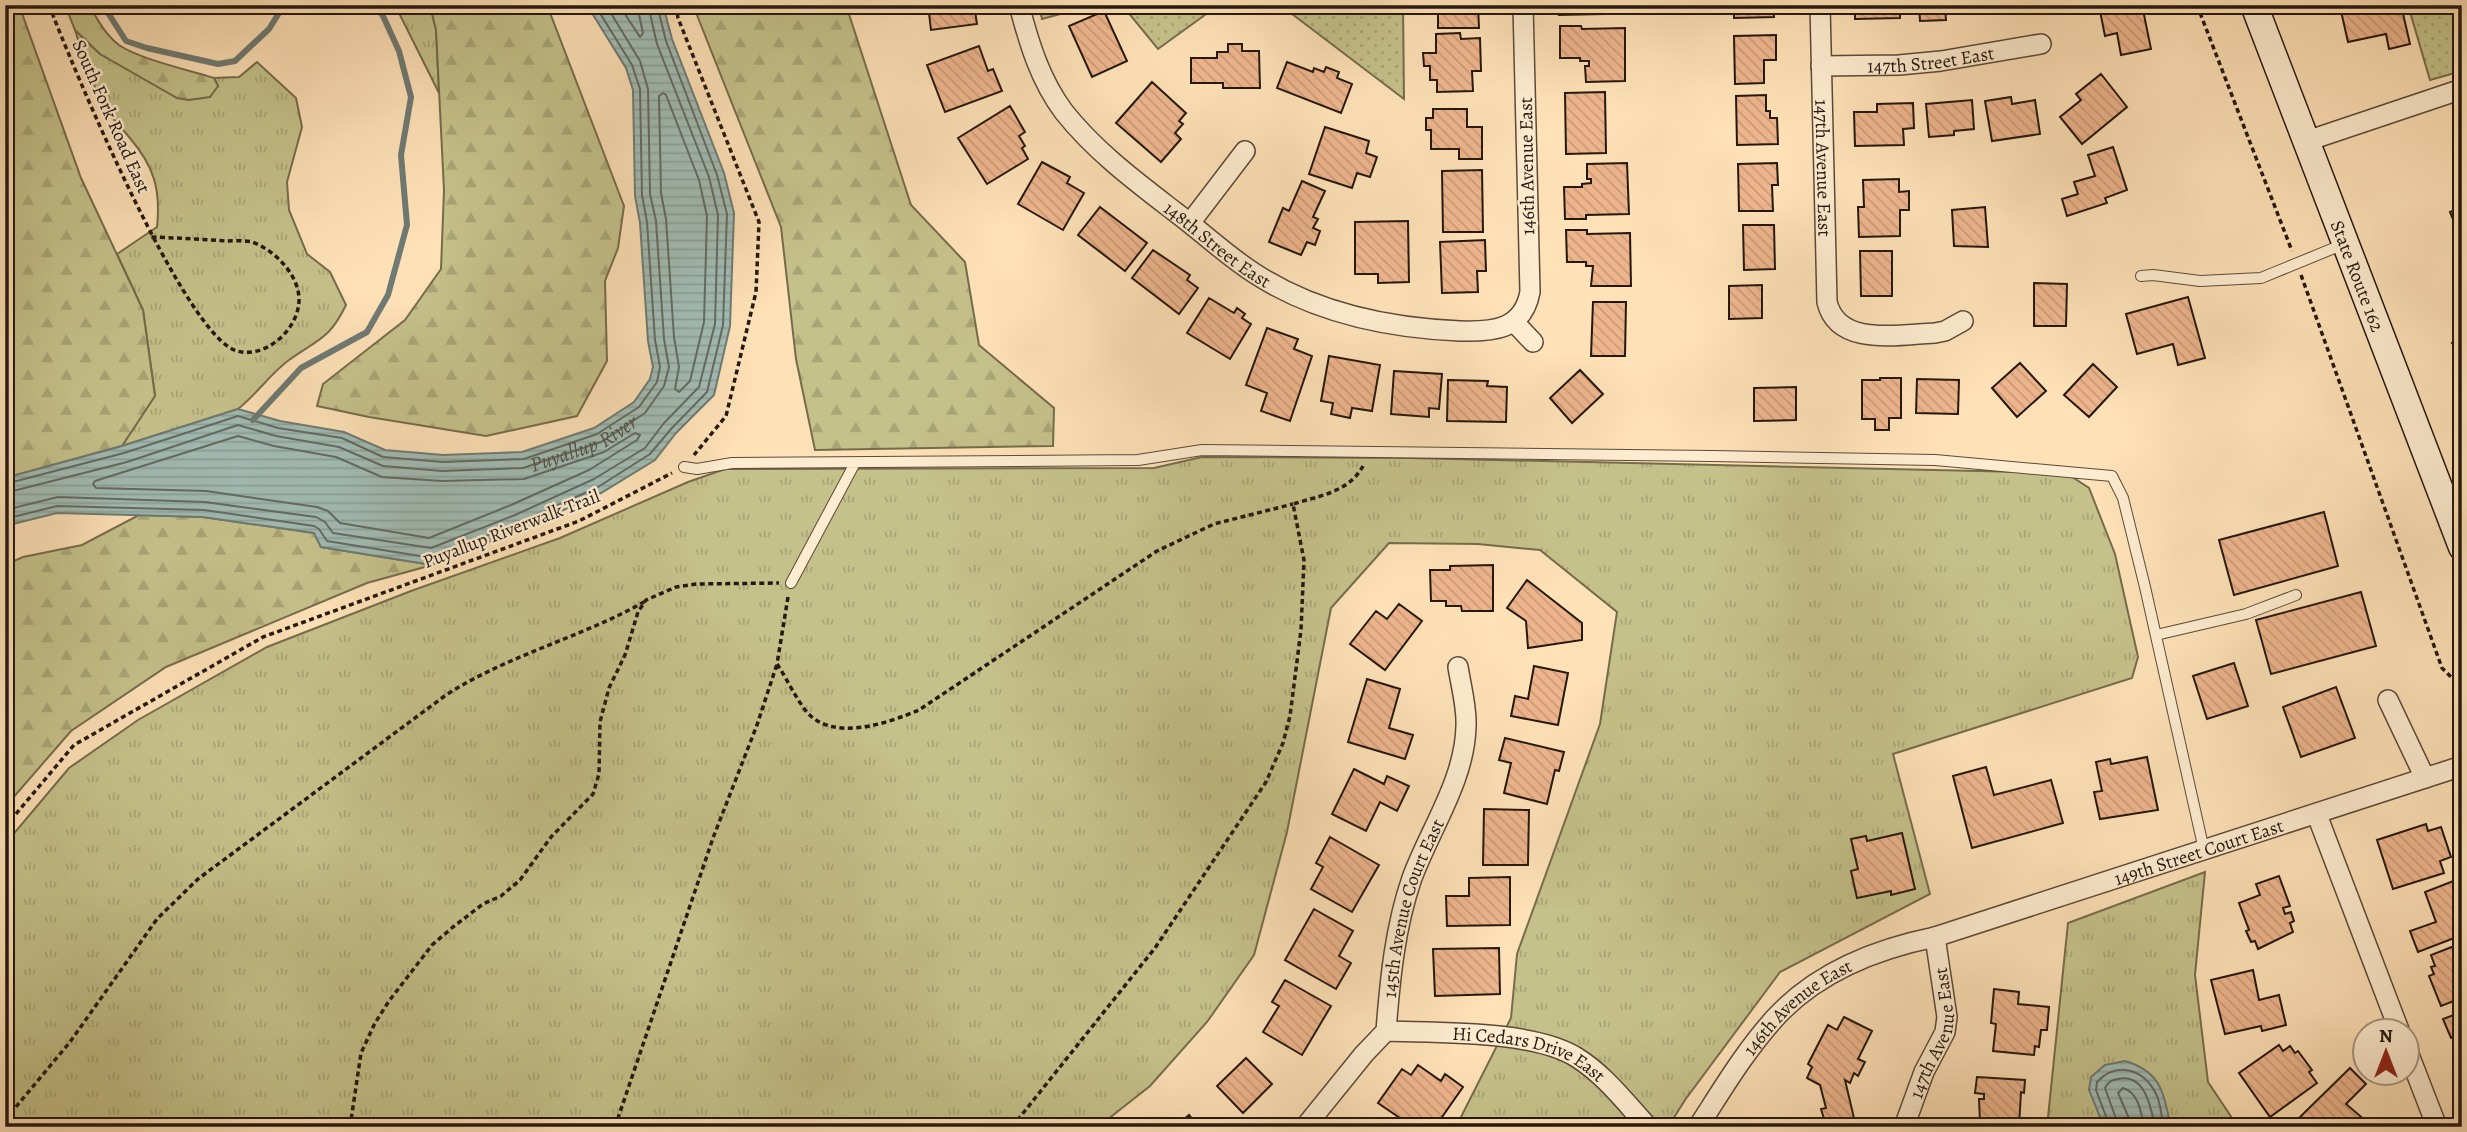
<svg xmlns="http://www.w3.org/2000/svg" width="2467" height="1132" font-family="Alegreya,serif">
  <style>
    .grass { fill: url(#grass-tufts); stroke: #756c4c; stroke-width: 2 }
    .forest { fill: url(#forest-firs); stroke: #756c4c; stroke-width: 2 }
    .park { fill: url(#park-dots); stroke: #756c4c; stroke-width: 2 }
    .water { fill: url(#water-rules); stroke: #6f7a73; stroke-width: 2 }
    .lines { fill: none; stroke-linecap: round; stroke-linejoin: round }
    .shore { stroke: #636a62; stroke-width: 2 }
    .stream { stroke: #6f7a73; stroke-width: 6 }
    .building { fill: url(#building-back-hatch); stroke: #25180f; stroke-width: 2 }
    .service-casing { stroke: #5b4a39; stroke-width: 12 }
    .minor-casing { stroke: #5b4a39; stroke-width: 22 }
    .secondary-casing { stroke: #25180f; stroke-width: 29 }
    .path { stroke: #25180f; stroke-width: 3.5; stroke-dasharray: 5 3.5; stroke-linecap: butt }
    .service { stroke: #feecd0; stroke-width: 10 }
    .minor { stroke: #feecd0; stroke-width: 19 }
    .secondary { stroke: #feecd0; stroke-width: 26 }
    .labels { text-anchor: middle; stroke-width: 5; stroke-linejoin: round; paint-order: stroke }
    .street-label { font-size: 19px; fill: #25180f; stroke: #feecd0 }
    .water-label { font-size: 21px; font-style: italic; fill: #505149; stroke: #feecd0 }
  </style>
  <defs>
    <pattern id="grass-tufts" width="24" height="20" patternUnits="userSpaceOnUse" patternTransform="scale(1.75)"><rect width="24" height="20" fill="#c5c18a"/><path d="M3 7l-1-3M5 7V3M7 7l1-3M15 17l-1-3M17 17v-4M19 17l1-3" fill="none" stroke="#a9a576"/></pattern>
    <pattern id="forest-firs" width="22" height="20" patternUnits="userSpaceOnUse" patternTransform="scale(1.75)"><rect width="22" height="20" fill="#c5c18a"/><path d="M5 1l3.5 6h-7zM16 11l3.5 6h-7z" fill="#a9a576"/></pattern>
    <pattern id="park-dots" width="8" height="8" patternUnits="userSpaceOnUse" patternTransform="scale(1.75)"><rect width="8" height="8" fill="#c5c18a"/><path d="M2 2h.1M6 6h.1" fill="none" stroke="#a9a576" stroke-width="1.8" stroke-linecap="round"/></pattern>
    <pattern id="water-rules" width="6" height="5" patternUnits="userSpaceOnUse" patternTransform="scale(1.75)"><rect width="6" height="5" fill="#a1bcb5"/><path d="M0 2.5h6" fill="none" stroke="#8aa19a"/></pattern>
    <pattern id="building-back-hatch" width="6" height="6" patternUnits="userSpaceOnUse" patternTransform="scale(1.75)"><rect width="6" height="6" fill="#eeb58d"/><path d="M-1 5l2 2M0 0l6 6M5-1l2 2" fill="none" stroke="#cc9b78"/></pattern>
  </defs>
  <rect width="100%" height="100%" fill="#fee1b7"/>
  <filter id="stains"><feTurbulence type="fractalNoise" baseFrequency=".00286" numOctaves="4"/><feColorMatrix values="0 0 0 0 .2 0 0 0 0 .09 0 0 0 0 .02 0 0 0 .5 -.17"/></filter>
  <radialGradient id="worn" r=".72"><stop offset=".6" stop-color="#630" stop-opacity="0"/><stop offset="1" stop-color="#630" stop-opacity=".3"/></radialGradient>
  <path class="grass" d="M395,5H430L436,30L439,93Z
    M75,30L100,54L135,73L218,86L214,78L239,77L257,62L296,98L302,127L287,182L289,210L307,254L330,272L346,305C329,340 318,339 289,360C270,374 257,394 238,409L122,446L155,395L143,310L117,254L157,227C161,189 154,166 129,137C121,127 111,118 105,107C91,83 83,56 75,30Z
    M1202,457L1410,458L2066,473L2089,488L2115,554L2138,657L2132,678L1893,754L1930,894L1780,972L1685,1100L1668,1127H1454L1461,1117L1511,1018L1517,954L1600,724L1617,612L1540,550L1478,544L1389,543L1331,608L1287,832L1254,955L1207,1022L1150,1086L1098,1127H5V844L69,768L138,720L267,647L411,591L560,538L688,482L725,469L1154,468Z
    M2205,872L2195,975L2208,1082L2238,1127H2047L2068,923Z"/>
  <path class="forest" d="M5,5H19L81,178L143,310L155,396L122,446L5,478Z
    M65,5H90C96,19 107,36 119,45C139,59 189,70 214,78L218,86L210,97L189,100L177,98L100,54L75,30Z
    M430,5H547L624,206L618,248L605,281L607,361L577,416L486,436L369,417L317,406L323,384L405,320L441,269L444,190L436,30Z
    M693,5H846L911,205L965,262L979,345L1054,408L1053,446L815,450L796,359L781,227Z
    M139,515L203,517L314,533L321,547L432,565L367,583L166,667L71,731L5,807V565L23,557L82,545Z"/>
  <path class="park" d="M1039,5H1093L1042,19Z
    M1122,5H1403L1404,99L1292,14L1209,12L1158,49Z
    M2408,5H2462V71L2430,80Z"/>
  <path class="water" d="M587,5H663L672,39L724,173L734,213L730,326L714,395L676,433L655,460L601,493L521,529L432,565L321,547L314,533L203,517L57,513L5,526V478L122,446L238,409L280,421L344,432L385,450L443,455L522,452L594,428L634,402L650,379L653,367L648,341L640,223L635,196L633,90L626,68Z
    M2125,1061C2162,1072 2163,1093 2171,1127H2104L2089,1090L2091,1077L2105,1065Z"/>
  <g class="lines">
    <g class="shore">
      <path d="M619,5L640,37L643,33L637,5"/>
      <path d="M663,93L666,95L699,180L707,216L704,322L690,381L679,392L675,389L679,367L674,337L666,219L661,193L659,96Z"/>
      <path d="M635,433L640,435L637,440L589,470L511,505L429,538L340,523L328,511L317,507L206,491L96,488L93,484L95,481L238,436L274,446L336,457L382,477L442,481L524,479L604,452Z"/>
      <path d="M5,484L124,453L238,416L278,428L342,438L383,457L443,462L524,459L597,434L639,407L657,382L660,367L655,340L647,222L642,195L640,89L632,65L595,5"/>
      <path id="s1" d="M5,493L127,462L238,425L276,436L339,447L383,466L442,471L523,468L601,442L645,413L664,386L669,367L664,339L656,221L650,194L648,89L640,61L606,5"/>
      <path d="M5,510L58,497L205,502L316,517L325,522L333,533L431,548L515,515L594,479L645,448L664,423L699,387L715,324L718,215L709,177L657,44L648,5"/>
      <path d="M5,519L57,506L204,510L314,526L319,529L327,541L432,558L518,523L598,487L650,454L671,429L707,392L723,325L727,214L717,175L666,41L657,5"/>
      <path d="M2110,1127L2096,1090L2097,1082C2117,1061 2144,1069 2156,1094C2161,1103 2161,1117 2164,1127"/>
      <path d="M2119,1127L2105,1088C2108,1082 2111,1080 2118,1079C2145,1073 2151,1107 2155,1127"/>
      <path d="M2129,1127L2128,1116L2118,1093L2123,1088C2139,1093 2141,1112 2144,1127"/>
    </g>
    <path class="stream" d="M103,5L126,41L147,48L218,64L235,61L269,29L284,5
      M253,420L301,368L367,332L388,295L407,225L401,155L411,97L399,51L383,16L375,5"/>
  </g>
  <path class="building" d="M928,5H974L977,24L931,30Z
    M1438,5H1478L1479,28H1438Z
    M1558,5H1603V14L1559,15Z
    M1734,5H1773L1774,17L1734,18Z
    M1855,5H1900V18L1855,19Z
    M1919,5H1966V7L1945,8L1946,20L1920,21Z
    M2127,5H2142L2151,49L2121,55L2117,33L2105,36L2100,11Z
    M2367,5H2401L2410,44L2389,49L2386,34L2348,42L2341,11Z
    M1104,11L1127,61L1092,77L1069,26Z
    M1560,26H1581L1582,29L1625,28V81L1586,82L1585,66H1589V61H1580V58H1560Z
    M1460,33L1461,39L1480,38L1481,71H1472L1473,91L1437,92V80H1430V66H1424L1423,53H1436V34Z
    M1776,35V60H1764V83L1735,84L1734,36Z
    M1228,44H1242V51H1259L1260,88H1223V83H1191V58H1217V52H1228Z
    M979,46L988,71L993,69L1002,91L945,112L927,65Z
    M1287,62L1313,72L1314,68L1324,72L1326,67L1339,72L1337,78L1352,84L1341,113L1277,88Z
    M2101,74L2127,107L2082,144L2060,117L2081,100L2076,94Z
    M1152,82L1186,113L1179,121L1183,124L1175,133L1181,139L1161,162L1116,123Z
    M1605,92L1606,153L1566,154L1565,93Z
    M1766,95V111H1770V118H1777L1778,144L1737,145L1736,96Z
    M2011,97L2012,104L2035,100L2040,134L1992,141L1985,101Z
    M1972,100L1974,129L1954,131V135L1929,137L1926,104Z
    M1913,103L1914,128L1903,129L1904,145L1855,146L1854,112H1877V104Z
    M1010,106L1025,132L1019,136L1025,146L1022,148L1028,159L987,184L958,138Z
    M1433,109H1467V127H1482V159H1459V149H1431V130H1426V118H1433Z
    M1325,127L1369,141L1366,153L1377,157L1370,177L1357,173L1352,188L1309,174Z
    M2113,147L2127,190L2105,198L2107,203L2067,216L2062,199L2078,194L2074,182L2095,176L2088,155Z
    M1042,162L1070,177L1067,183L1084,193L1063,230L1018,204Z
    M1627,163L1629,214L1586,215V219H1565L1564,187H1582V184L1591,183V179H1587V164Z
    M1777,163L1778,185H1772L1773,211H1739L1738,164Z
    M1482,170L1483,232H1443L1442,171Z
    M1899,179V192L1909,191V210H1900V236L1859,237L1858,207H1864L1863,180Z
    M1302,181L1325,191L1313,217L1318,219L1313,228L1320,231L1315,245L1307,242L1301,255L1269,242L1283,208L1289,211Z
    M1100,207L1147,243L1125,271L1078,235Z
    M1985,207L1988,247L1954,246L1952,210Z
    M2462,207V241L2450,212Z
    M1408,221L1409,282L1378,283V274H1355V222Z
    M1743,225H1774L1775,269L1744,270Z
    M1566,230H1587V234L1630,233L1631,286H1591L1593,266H1586V262H1567Z
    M1485,240L1486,271H1477L1478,292L1442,293L1440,242Z
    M1153,250L1190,275L1187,280L1198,288L1179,314L1132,278Z
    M1860,251H1892V296H1861Z
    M2034,283L2067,284L2066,326H2034Z
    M1762,285V318L1729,319V286Z
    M2188,297L2205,358L2178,365L2173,344L2137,354L2126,314Z
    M1209,298L1234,313L1237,308L1245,314L1242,318L1251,324L1230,359L1187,333Z
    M1593,302H1626L1625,356H1591Z
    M1267,328L1298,339L1294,349L1312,356L1290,421L1261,411L1267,393L1246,385Z
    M2462,337V357L2452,343Z
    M1329,356L1380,365L1372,411L1352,408L1350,418L1331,414L1333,403L1321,401Z
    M2020,363L2046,391L2017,417L1992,388Z
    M2093,364L2117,387L2089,417L2064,395Z
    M1580,370L1603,394L1572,423L1550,398Z
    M1394,371L1442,374L1439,409L1429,408V417L1391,414Z
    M1880,378H1901V418H1889V430H1875V419H1862V380H1880Z
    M1917,379L1959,380L1958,414L1916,413Z
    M1448,380L1488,381L1487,386L1507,387L1506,422L1447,421Z
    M1796,387V420L1754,421V388Z
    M2324,512L2338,566L2234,595L2219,540Z
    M1493,565V611H1462L1461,606H1446V601H1431L1430,570H1450V566Z
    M1527,580L1582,623V640L1528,648L1526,621L1507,608Z
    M2361,592L2376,646L2271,674L2256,620Z
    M1399,604L1422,621L1385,670L1350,644L1376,611L1387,619Z
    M2234,663L2248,706L2207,719L2193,676Z
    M1534,666L1568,673L1558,725L1511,716L1515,696L1528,699Z
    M1367,679L1400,689L1389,728L1413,735L1405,759L1348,742Z
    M2336,687L2355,738L2301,757L2283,707Z
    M1505,738L1564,752L1559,771L1555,770L1547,804L1504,793L1511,763L1499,760Z
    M2147,757L2158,810L2100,819L2094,792L2102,791L2096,762L2110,759L2111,764Z
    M1986,767L1994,795L2051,780L2063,823L1972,848L1953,776Z
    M1354,769L1384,784L1387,776L1409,786L1397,811L1380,802L1366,831L1332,814Z
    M1484,809L1529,810L1528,865H1483Z
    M2426,824L2428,831L2441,827L2451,857L2440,861L2444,873L2393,889L2377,840Z
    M1902,833L1915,889L1891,895V891L1857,898L1851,871L1858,869L1851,839L1866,836L1867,841Z
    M1330,837L1379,865L1352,912L1311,889L1323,867L1316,863Z
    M2279,876L2290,906L2283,908L2285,914L2291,912L2294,921L2290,923L2293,932L2258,949L2255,941L2251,942L2246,931L2249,930L2239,903L2260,895L2256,884Z
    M1510,877V925L1447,926L1446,896H1469V878Z
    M2456,880L2462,890V935L2418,952L2410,931L2436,922L2425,892Z
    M1314,909L1353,931L1339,956L1351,963L1336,989L1285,960Z
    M2462,943V985L2459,986L2462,998L2441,1006L2429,976L2434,974L2431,967L2435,966L2431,955Z
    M1499,948L1500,994L1435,996L1433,949Z
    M2253,970L2259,1000L2279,995L2286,1025L2262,1031L2261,1026L2225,1034L2211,980Z
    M1285,980L1331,1006L1302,1055L1263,1032L1279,1006L1272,1002Z
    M1994,989L2019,992L2018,1004L2049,1007L2047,1030H2041L2039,1047L2035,1046L2034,1055L1993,1051L1996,1024L1991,1023Z
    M2462,1012V1033L2451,1038L2443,1019Z
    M1844,1017L1872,1031L1858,1059L1865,1062L1858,1076L1854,1073L1850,1083L1845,1080L1854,1118L1826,1125L1821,1109L1826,1108L1820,1085L1807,1078L1812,1067L1808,1064L1828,1025L1837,1030Z
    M2279,1045L2283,1051L2290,1046L2295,1053L2298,1051L2312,1070L2309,1072L2317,1083L2270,1117L2239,1073Z
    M1246,1058L1272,1084L1243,1113L1217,1086Z
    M1418,1065L1441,1081L1445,1074L1463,1087L1435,1127H1413L1378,1103L1402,1069L1411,1075Z
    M2350,1068L2366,1084L2346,1104L2373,1127H2310L2300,1117Z
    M1977,1077L2025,1080L2024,1093L2021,1092L2019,1127H1971V1121L1980,1122L1979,1099H1984V1094L1975,1093Z
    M1189,1115L1199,1127H1175Z"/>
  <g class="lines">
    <g class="service-casing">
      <path id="service" d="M2141,276L2153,275L2200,281L2261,278L2344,244
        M684,467L697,469L732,463L1138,460L1202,450L1712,456L1935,460L2112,476L2123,498L2145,587L2204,850
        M791,583L855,463
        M2156,635L2246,614L2296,595"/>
    </g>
    <g class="minor-casing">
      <g id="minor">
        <path id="s2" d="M1019,5C1029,43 1040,80 1064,112C1095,151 1135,181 1174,211C1201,231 1226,255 1254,273C1315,313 1388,328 1460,331C1493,332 1523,330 1530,292L1523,5"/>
        <path id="s3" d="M1820,5L1827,302C1838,348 1900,334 1935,333L1945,331L1963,321"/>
        <path id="s4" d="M1821,66L1899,65L1941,61L2041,44"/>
        <path d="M2307,141L2462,89"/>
        <path d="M1190,223L1245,151"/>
        <path d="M1514,322L1533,342"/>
        <path d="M2388,700L2425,778"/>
        <path d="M2317,815L2399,1030"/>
        <path id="s5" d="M1386,1031C1438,1033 1532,1030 1576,1057C1605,1075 1625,1102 1648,1127"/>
        <path d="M2408,1052L2437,1127"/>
        <path id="s6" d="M1305,1127L1364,1054L1386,1031C1390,979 1395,927 1412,878C1430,829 1465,780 1466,726C1467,707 1461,686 1458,667"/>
        <path id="s7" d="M1698,1127C1722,1090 1745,1051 1775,1018C1817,972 1876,949 1935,937L2462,766"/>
        <path id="s8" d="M1904,1127L1924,1072L1945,1032L1947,1017L1935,937"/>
      </g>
    </g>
    <g class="secondary-casing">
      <g id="secondary">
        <path id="s9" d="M2254,5L2462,547"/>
      </g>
    </g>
    <path class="path" d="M49,5C71,63 185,337 237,351C265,359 298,330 299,301C300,276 275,250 252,242C244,240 234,241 226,241C201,239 176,238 151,237
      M676,5L678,18L759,222L756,292L726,416L694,455
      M2197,5L2292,251
      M2301,275L2442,668L2462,688
      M788,597L777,664C787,679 795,697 806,711C832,743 888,723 919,710L1157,551L1214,524L1293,504
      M5,827L74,745L263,637L579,521L672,473
      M5,1120L70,1042L157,919L198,879L446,695C508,655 580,638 644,602
      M350,1127L361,1053L375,1023L389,1001L432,945L453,927L483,904L501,896L520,880L551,837L593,794L599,774L600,722L609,688L625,655L638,612L646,600L676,587L696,584L779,583
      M615,1127L713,838L757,725L777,664
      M1012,1127L1155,948L1266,782L1283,743L1290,716L1301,630L1304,560L1293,504C1319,496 1349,492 1363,466"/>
    <use href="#service" class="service"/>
    <use href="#minor" class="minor"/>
    <use href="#secondary" class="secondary"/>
  </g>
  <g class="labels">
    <g class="street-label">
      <text dy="7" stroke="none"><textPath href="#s4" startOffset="110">147th Street East</textPath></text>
      <text transform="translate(112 116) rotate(66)" y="7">South Fork Road East</text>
      <text transform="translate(1526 166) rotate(-91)" y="7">146th Avenue East</text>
      <text dy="7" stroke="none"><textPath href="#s3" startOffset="163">147th Avenue East</textPath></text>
      <text dy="7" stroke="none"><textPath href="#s2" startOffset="320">148th Street East</textPath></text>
      <text dy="7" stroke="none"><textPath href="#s9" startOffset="290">State Route 162</textPath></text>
      <text transform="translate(511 528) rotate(-21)" y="7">Puyallup Riverwalk Trail</text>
      <text dy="7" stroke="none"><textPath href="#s7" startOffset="593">149th Street Court East</textPath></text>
      <text dy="7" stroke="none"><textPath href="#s6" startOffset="252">145th Avenue Court East</textPath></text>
      <text dy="7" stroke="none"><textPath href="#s7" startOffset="158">146th Avenue East</textPath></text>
      <text dy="7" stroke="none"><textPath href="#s8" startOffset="100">147th Avenue East</textPath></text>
      <text dy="7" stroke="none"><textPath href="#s5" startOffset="147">Hi Cedars Drive East</textPath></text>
    </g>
    <g class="water-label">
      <text dy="7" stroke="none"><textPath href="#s1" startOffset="600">Puyallup River</textPath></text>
    </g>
  </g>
  <rect width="2467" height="1132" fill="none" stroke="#fee1b7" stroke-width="28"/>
  <rect x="7" y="7" width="2453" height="1118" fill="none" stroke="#25180f" stroke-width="3.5"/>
  <rect x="14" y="14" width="2439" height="1104" fill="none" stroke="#25180f" stroke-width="2"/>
  <g transform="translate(2386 1052)"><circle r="33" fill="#feecd0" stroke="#a79783" stroke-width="2"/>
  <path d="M0-5L12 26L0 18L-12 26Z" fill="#8f2418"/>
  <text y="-10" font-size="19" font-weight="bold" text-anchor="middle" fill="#25180f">N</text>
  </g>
  <rect width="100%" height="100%" filter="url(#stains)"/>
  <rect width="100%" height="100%" fill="url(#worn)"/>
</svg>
